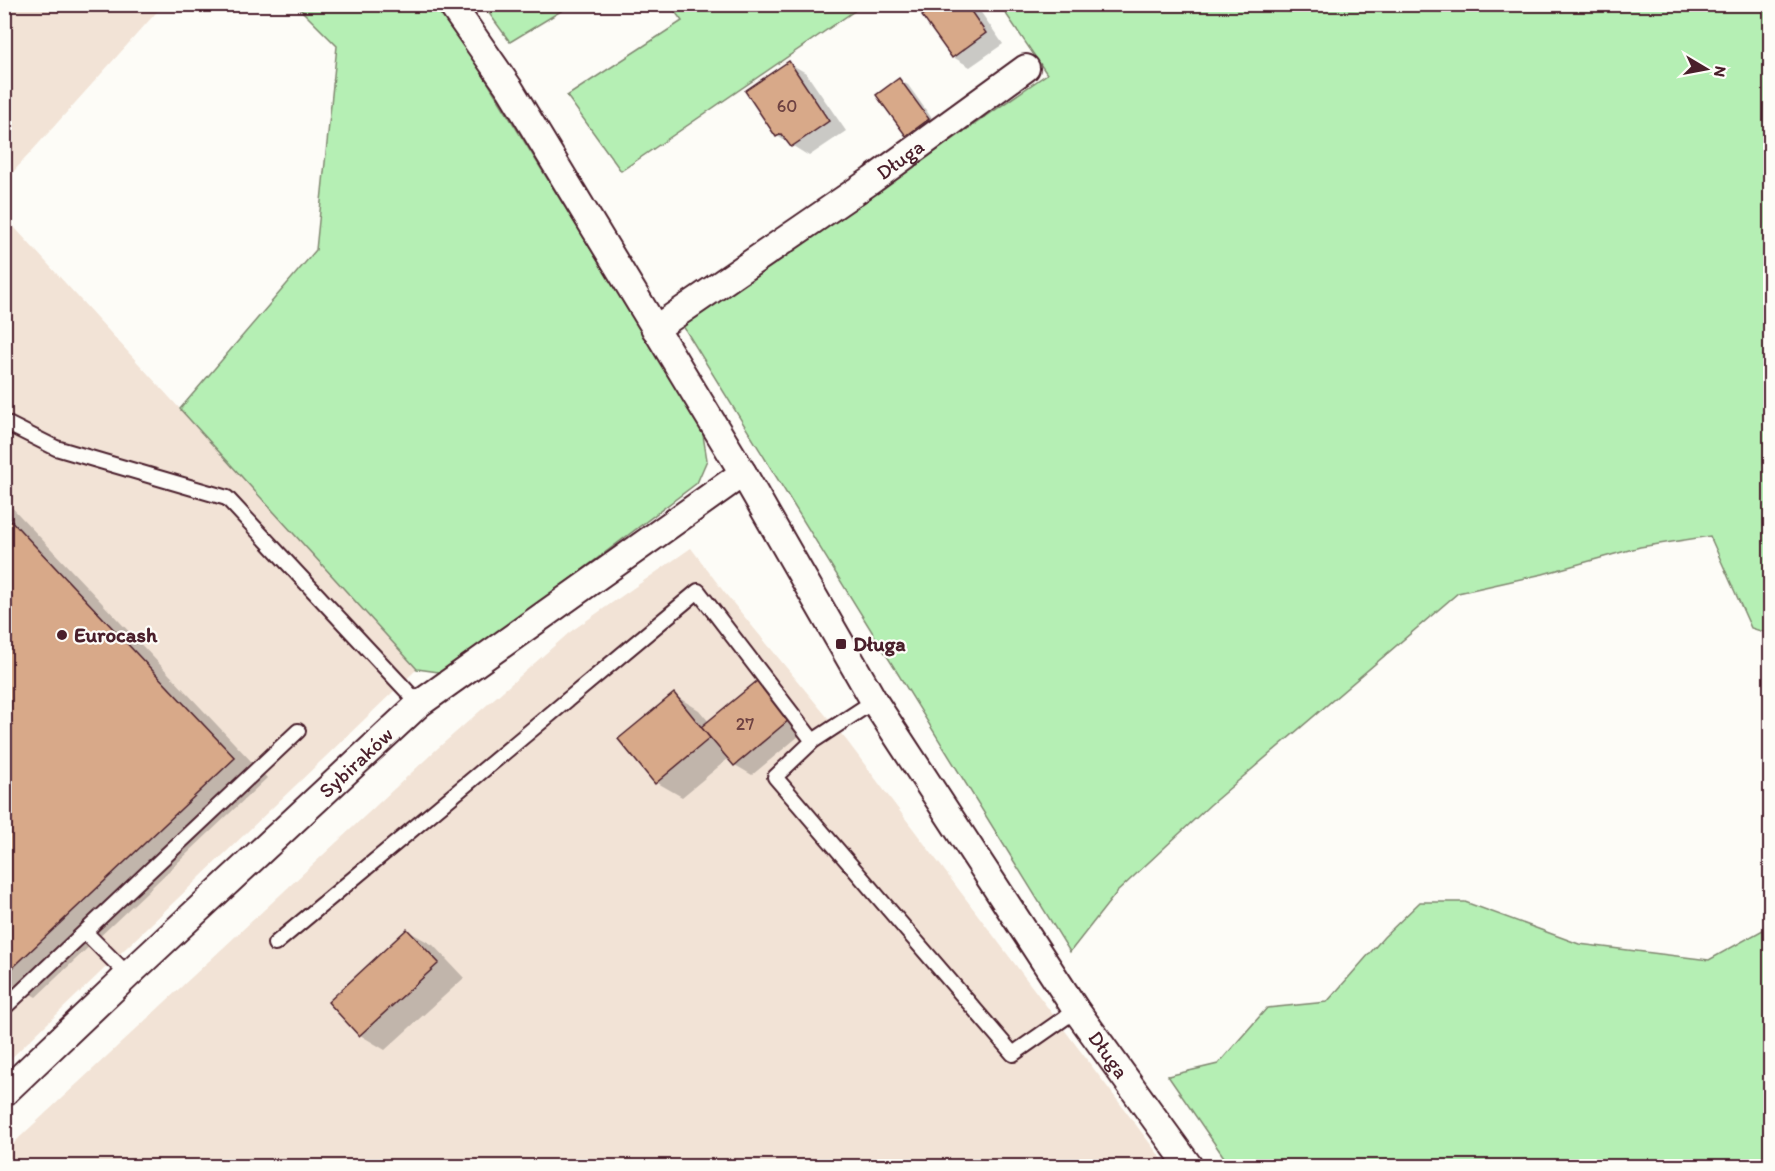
<svg xmlns="http://www.w3.org/2000/svg" width="1775" height="1171" font-family="Itim,sans-serif">
  <style>
    .built { fill: #f2e3d6 }
    .green { fill: #b5efb4; stroke: #808770; stroke-width: 1.5 }
    .shadow { fill: #0003 }
    .building { fill: #d8a989; stroke: #4a1f2b; stroke-width: 1.5 }
    .lines { fill: none; stroke-linecap: round; stroke-linejoin: round }
    .lane-casing { stroke: #4a1f2b; stroke-width: 18 }
    .street-casing { stroke: #4a1f2b; stroke-width: 30 }
    .lane { stroke: #fdfcf7; stroke-width: 14 }
    .street { stroke: #fdfcf7; stroke-width: 26 }
    .poi-dot { fill: #4a1f2b; stroke: #fdfcf7; stroke-width: 2 }
    .labels { text-anchor: middle; stroke-width: 4.5; stroke-linejoin: round; paint-order: stroke }
    .number-label { font-size: 18px; fill: #6e4242 }
    .street-label { font-size: 21px; fill: #4a1f2b; stroke: #fdfcf7 }
    .poi-label { font-size: 21px; font-weight: bold; fill: #4a1f2b; stroke: #fdfcf7; text-anchor: start }
  </style>
  <rect width="100%" height="100%" fill="#fdfcf7"/>
  <filter id="ink" filterUnits="userSpaceOnUse"><feTurbulence type="fractalNoise" baseFrequency=".0167" numOctaves="2"/><feDisplacementMap in="SourceGraphic" scale="12" xChannelSelector="R" yChannelSelector="G"/><feConvolveMatrix kernelMatrix="1 2 1 2 8 2 1 2 1" color-interpolation-filters="sRGB"/></filter>
  <g filter="url(#ink)">
    <path class="built" d="M5,4L163,5L5,181L4,5Z
      M5,217L417,669L5,1064Z
      M691,548L724,592L847,741L1167,1166H5V1152L20,1137L438,748L570,632Z"/>
    <path class="green" d="M296,5H434L477,65L702,429L707,460L697,483L446,673L417,669L180,409L316,250L337,46Z
      M483,5H571L510,42Z
      M670,5H863L621,171L567,96L682,21Z
      M1000,5H1770V634L1751,628L1710,536L1640,547L1543,574L1458,593L1210,805L1117,892L1070,952L683,326L1047,74Z
      M1420,902H1465L1579,944L1709,960L1770,926V1166H1230L1168,1076L1218,1064L1267,1008L1327,1002L1384,937Z"/>
    <path class="shadow" d="M940,4H975L1003,44L970,67L953,57Z
      M789,63L806,73L846,131L809,156L777,136Z
      M899,80L908,85L936,124L915,139L907,134Z
      M4,499L267,778L36,997L4,979Z
      M757,683L774,693L805,731L752,775L735,765L729,758L682,797L656,782L674,695L699,710L709,722Z
      M408,931L433,945L464,978L385,1050L360,1035Z"/>
    <path class="building" d="M938,4H966L986,33L952,58L922,16Z
      M789,61L829,121L791,147L781,134L776,137L745,91Z
      M899,78L929,119L906,136L876,95Z
      M4,513L235,758L4,976Z
      M757,681L789,720L734,766L701,727Z
      M674,693L710,738L655,784L618,739Z
      M407,929L439,963L359,1036L328,1002Z"/>
    <g class="lines">
      <g class="lane-casing">
        <path id="lane" d="M4,422L56,448L227,498L419,704
          M813,741L775,777L1013,1054L1076,1010
          M85,932L128,975
          M275,944L698,591L813,741L874,701
          M4,1008L298,731"/>
      </g>
      <g class="street-casing">
        <g id="street">
          <path id="s1" d="M451,4L510,89L743,473L874,701L1076,1010L1189,1166"/>
          <path id="s2" d="M655,329L872,180L1026,68"/>
          <path id="s3" d="M4,1093L128,975L419,704L743,473"/>
        </g>
      </g>
      <use href="#lane" class="lane"/>
      <use href="#street" class="street"/>
    </g>
  </g>
  <g class="poi-dot">
    <circle cx="62" cy="635" r="6"/>
    <rect x="835" y="638" width="12" height="12" rx="3"/>
  </g>
  <g class="labels">
    <g class="number-label">
      <text x="787" y="112">60</text>
      <text x="745" y="730">27</text>
    </g>
    <g class="street-label">
      <text dy="7" stroke="none"><textPath href="#s2" startOffset="298">Długa</textPath></text>
      <text dy="7" stroke="none"><textPath href="#s3" startOffset="483">Sybiraków</textPath></text>
      <text dy="7" stroke="none"><textPath href="#s1" startOffset="1240">Długa</textPath></text>
    </g>
    <g class="poi-label">
      <text x="74" y="642">Eurocash</text>
      <text x="853" y="651">Długa</text>
    </g>
  </g>
  <rect width="1775" height="1171" fill="none" stroke="#fdfcf7" stroke-width="24"/>
  <rect x="12" y="12" width="1751" height="1147" fill="none" stroke="#4a1f2b" stroke-width="2" filter="url(#ink)"/>
  <g transform="translate(1706 69) rotate(100)" stroke="#fdfcf7" stroke-width="4.5" paint-order="stroke">
  <path d="M0-4.5L10 22L0 15L-10 22Z" fill="#4a1f2b"/>
  <text y="-9" font-size="16" font-weight="bold" text-anchor="middle" fill="#4a1f2b">N</text>
  </g>
</svg>
